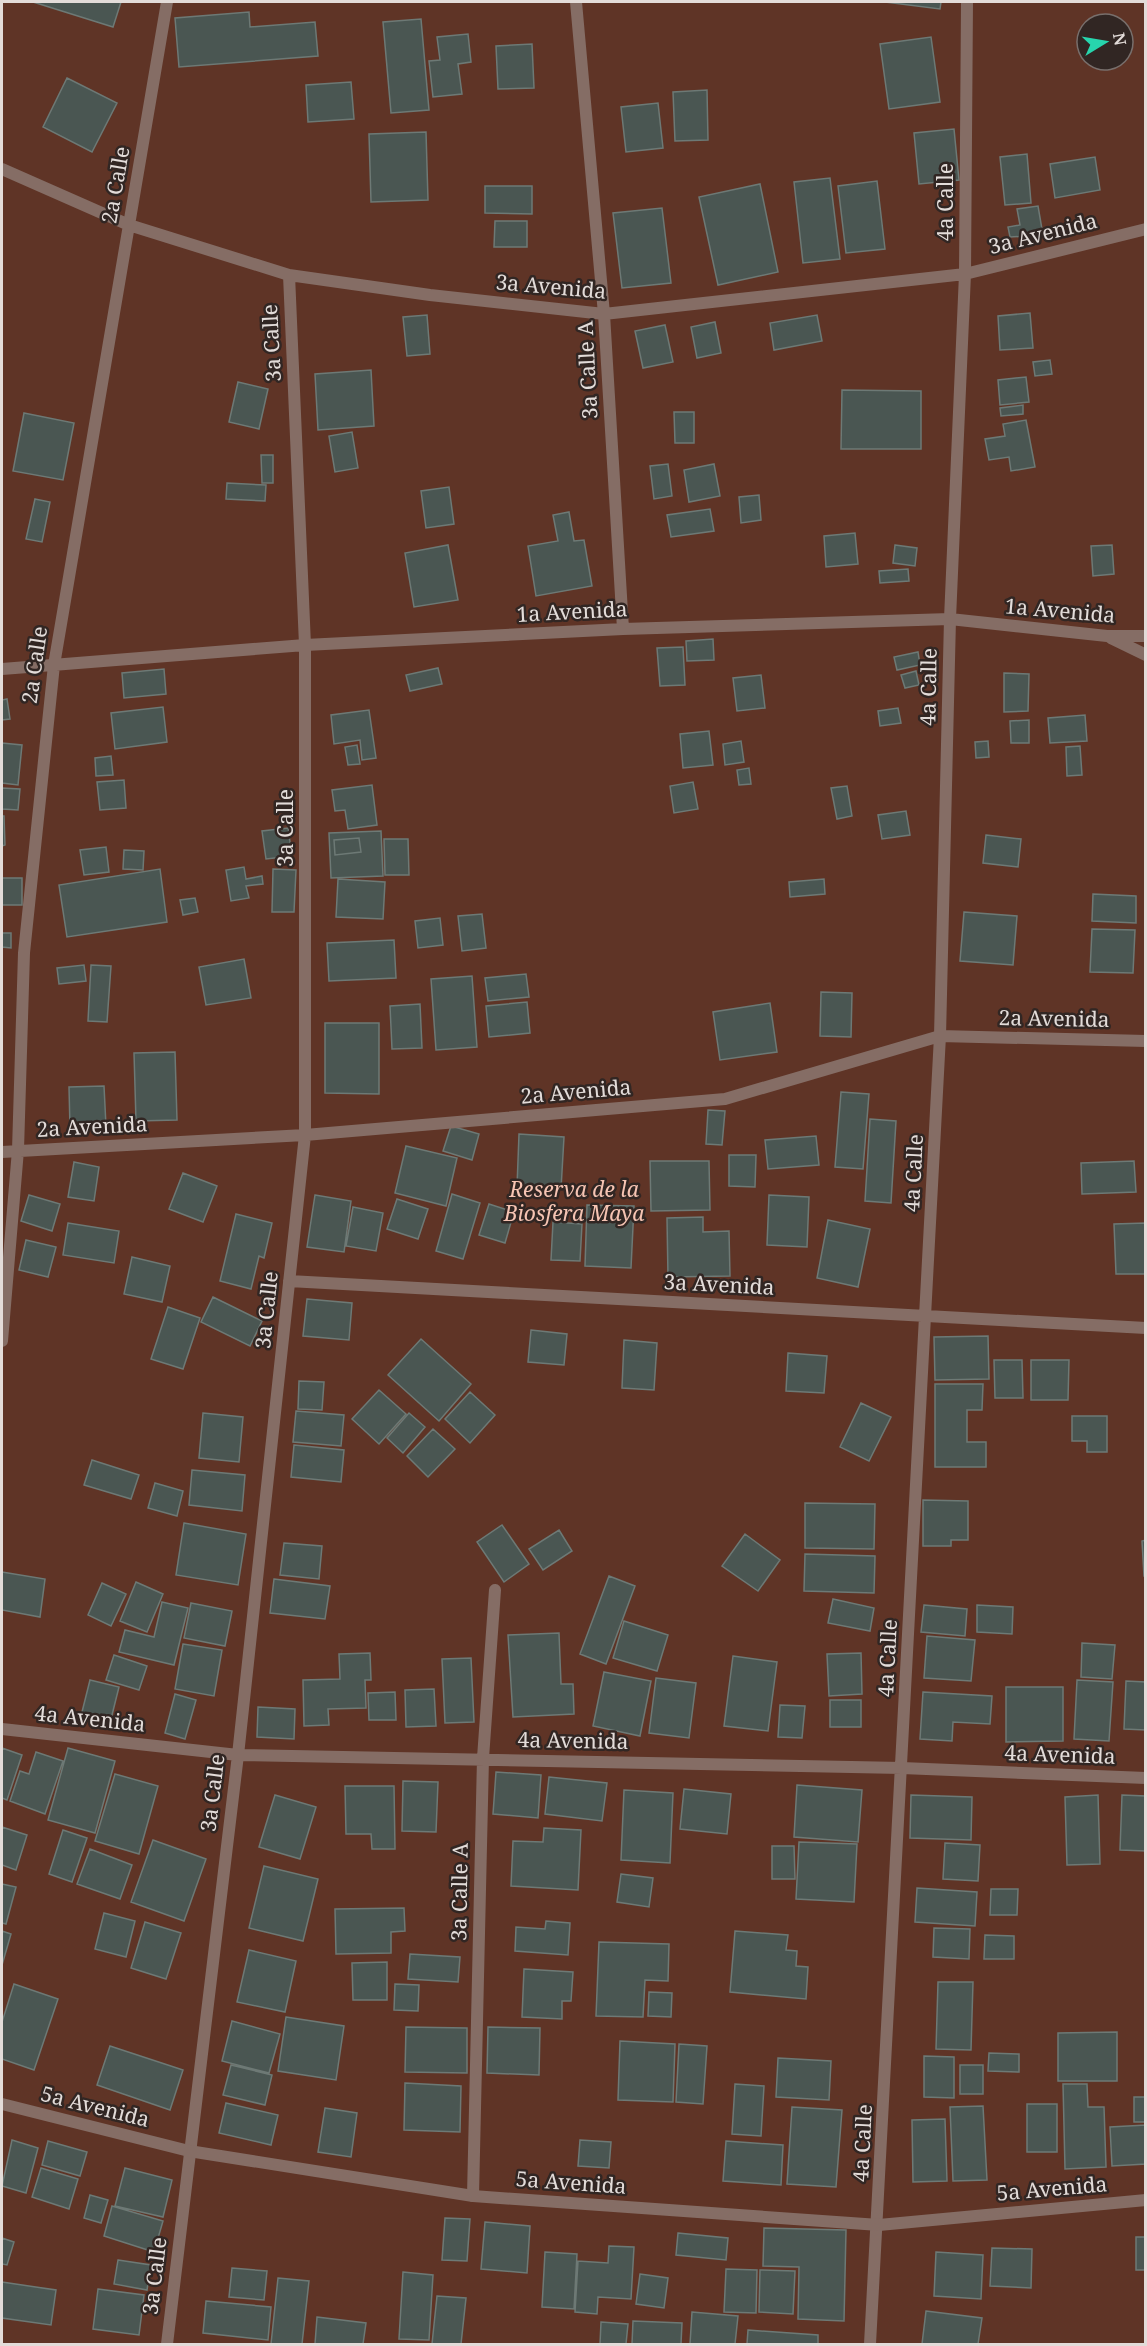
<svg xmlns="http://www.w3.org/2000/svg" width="1147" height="2346" font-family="'Noto Serif',serif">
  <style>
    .green { fill: #5f3426; fill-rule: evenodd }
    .building { fill: #4a5652; stroke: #6d7975; stroke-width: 1.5 }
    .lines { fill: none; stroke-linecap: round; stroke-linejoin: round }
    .minor { stroke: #856d65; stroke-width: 12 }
    .tertiary { stroke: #856d65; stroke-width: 12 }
    .labels { text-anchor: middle; stroke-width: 5; stroke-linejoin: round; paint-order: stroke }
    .street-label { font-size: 21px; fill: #e3dcd9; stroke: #312623 }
    .park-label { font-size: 21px; font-style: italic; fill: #f6c4b3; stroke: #312623 }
  </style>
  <rect width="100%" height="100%" fill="#312623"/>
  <path class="green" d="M2,2H1145V2344H2ZM1087,24H1123V60H1087Z"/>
  <path class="building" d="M33,2H121L113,27Z
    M885,2H941L940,9Z
    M249,12L250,27L315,22L318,56L179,67L175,18Z
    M421,19L429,110L391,113L383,22Z
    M468,34L471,62L458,64L462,94L433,97L429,61L440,60L437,37Z
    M931,37L940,102L889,109L880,44Z
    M532,44L534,88L498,89L496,46Z
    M67,78L117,103L92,152L43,127Z
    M351,82L354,119L308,122L306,85Z
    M707,90L708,140L675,141L673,92Z
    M658,103L663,148L626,152L621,107Z
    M954,129L959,180L919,184L914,133Z
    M426,132L428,200L371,202L369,134Z
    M1027,154L1031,203L1005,205L1000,157Z
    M1095,157L1100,190L1055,198L1050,164Z
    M830,178L840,259L803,263L794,182Z
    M877,181L885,249L846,253L838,186Z
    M760,184L778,272L718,285L699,197Z
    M485,186H532V214L485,213Z
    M1038,206L1043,235L1010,237L1008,227L1020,225L1017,209Z
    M662,208L671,283L622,288L613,213Z
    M495,221H527V247H494Z
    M1030,313L1033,348L1000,350L998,316Z
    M427,315L430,354L407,356L403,317Z
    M817,315L822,341L774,350L770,323Z
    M715,322L721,353L697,358L691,327Z
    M665,325L673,362L643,368L635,331Z
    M1050,360L1052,374L1035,376L1033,362Z
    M371,370L374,426L318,430L315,374Z
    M1026,377L1029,402L1000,405L998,380Z
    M238,382L268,389L259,429L229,422Z
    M842,390L921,391V449H841Z
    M1023,405V414L1001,416L1000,408Z
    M674,412H694V443H675Z
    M24,413L74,423L63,480L13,471Z
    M1026,420L1035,467L1011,471L1009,457L989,460L985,439L1005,436L1003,424Z
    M352,432L358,468L335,472L329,436Z
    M261,455H273V483H262Z
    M668,464L672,496L654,499L650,466Z
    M714,464L720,496L689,502L684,470Z
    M227,483L266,485L265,501L226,499Z
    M449,487L454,524L426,528L421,491Z
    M759,495L761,520L741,523L739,497Z
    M35,499L50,502L42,542L26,539Z
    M710,509L714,531L671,537L667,515Z
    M569,512L574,541L584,540L592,586L536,596L528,546L558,541L553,515Z
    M855,533L858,564L826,567L824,536Z
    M448,545L458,600L414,607L405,553Z
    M895,545L917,548L915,566L893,563Z
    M1112,545L1114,574L1093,576L1091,546Z
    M908,569L909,581L880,583L879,571Z
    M713,639L714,660L687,661L686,641Z
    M683,647L685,685L660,686L657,648Z
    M918,652L920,665L897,670L894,657Z
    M438,668L442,684L410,691L406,675Z
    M164,669L166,694L124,698L122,673Z
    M916,671L919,685L905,688L901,675Z
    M1004,673L1029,674L1028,711L1004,712Z
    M761,675L765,708L737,711L733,678Z
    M7,699L10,719L2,720V700Z
    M163,707L167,742L115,749L111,713Z
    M898,708L901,723L880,726L878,711Z
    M369,710L376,758L362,760L360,740L334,744L331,715Z
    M1085,715L1087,741L1050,743L1048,718Z
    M1029,720V743H1011L1010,721Z
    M709,731L713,765L683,768L680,734Z
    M741,741L744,762L725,765L723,744Z
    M988,741L989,757L976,758L975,742Z
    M2,743L22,745L18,785L2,783Z
    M357,745L360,764L348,765L345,747Z
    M1080,746L1082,775L1067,776L1066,747Z
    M111,756L113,775L96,776L95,758Z
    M749,768L751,784L739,785L737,770Z
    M124,780L126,808L100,810L97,782Z
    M693,782L698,809L674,813L670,786Z
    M372,785L377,825L348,829L345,810L335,811L332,790Z
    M847,786L852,816L837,819L831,788Z
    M2,788L20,789L18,810L2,809Z
    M906,811L910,835L882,839L878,815Z
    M2,816H4L5,845L2,846Z
    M288,828L292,856L266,859L262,831Z
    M381,831L383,876L331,878L329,833Z
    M986,835L1021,839L1018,867L983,863Z
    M359,838L361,852L335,855L334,840Z
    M384,839H408L409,875H385Z
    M106,847L109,872L84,875L80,850Z
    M124,850L144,851L143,870L123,869Z
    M244,867L246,879L262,876L263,884L246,886L249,898L231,901L226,870Z
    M160,869L167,922L67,937L59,885Z
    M273,869L296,870L294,912H272Z
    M2,878H22V905H2Z
    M338,879L385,882L383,919L336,917Z
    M824,879L825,894L790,897L789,882Z
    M1093,894L1136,896V923L1092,921Z
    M195,898L198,912L183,915L180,900Z
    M964,912L1017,916L1013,965L960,961Z
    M482,914L486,948L462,951L458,916Z
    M440,918L443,945L418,948L415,921Z
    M1092,929L1135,930L1133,973L1090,972Z
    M2,933H11V948L2,947Z
    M394,940L396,978L329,981L327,943Z
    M244,959L251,998L206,1005L199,967Z
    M84,965L86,981L59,984L57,968Z
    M91,965L111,966L107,1022L88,1021Z
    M526,974L529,997L488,1001L485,978Z
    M472,976L477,1047L436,1050L431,979Z
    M821,992L852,993L851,1037L820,1036Z
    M527,1002L530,1033L489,1037L486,1006Z
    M770,1003L777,1052L720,1060L713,1012Z
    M420,1004L422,1048L392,1049L390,1006Z
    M325,1023H379V1094L325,1093Z
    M175,1052L177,1120L136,1121L134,1053Z
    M104,1086L106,1126L70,1128L69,1087Z
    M841,1092L869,1094L863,1169L835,1167Z
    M708,1110L725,1111L722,1145L706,1144Z
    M870,1119L896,1121L891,1203L865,1201Z
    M451,1126L479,1134L472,1160L443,1151Z
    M519,1134L564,1137L561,1189L517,1187Z
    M816,1136L819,1165L768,1169L765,1140Z
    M406,1146L457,1158L446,1206L395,1193Z
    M729,1155H756L755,1187L729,1186Z
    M650,1161H709L710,1210L651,1211Z
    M1134,1161L1136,1192L1082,1194L1081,1163Z
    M74,1162L99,1167L94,1201L68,1197Z
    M183,1173L217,1186L203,1222L169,1209Z
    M452,1194L480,1203L463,1259L436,1251Z
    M29,1195L60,1204L52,1231L21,1221Z
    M315,1195L351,1201L344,1252L307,1247Z
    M769,1195L809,1197L807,1247L767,1245Z
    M397,1199L428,1209L418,1239L387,1229Z
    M489,1204L514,1212L505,1243L479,1235Z
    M587,1205L634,1206L631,1268L585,1266Z
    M353,1207L383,1213L376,1251L346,1246Z
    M236,1214L272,1223L264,1258L259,1256L251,1289L220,1281Z
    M703,1217V1232L729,1231L730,1276L668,1277L667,1218Z
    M828,1220L870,1229L858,1287L817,1278Z
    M553,1222L582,1224L580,1261L551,1260Z
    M68,1223L119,1231L114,1263L63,1255Z
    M1146,1223V1274H1116L1114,1224Z
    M26,1240L56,1247L48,1277L19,1270Z
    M132,1257L170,1266L162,1302L124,1294Z
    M213,1297L262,1321L250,1346L201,1322Z
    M307,1299L352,1303L349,1340L303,1336Z
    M168,1307L200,1318L183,1369L151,1359Z
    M531,1330L567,1334L564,1365L528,1362Z
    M988,1336L989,1379L935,1380L934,1337Z
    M421,1339L471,1384L439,1421L388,1375Z
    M624,1340L657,1343L654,1390L622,1388Z
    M788,1353L827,1356L824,1393L786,1391Z
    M994,1360H1022L1023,1398H995Z
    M1031,1360H1069L1068,1400H1031Z
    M299,1381L324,1382L322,1410L298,1409Z
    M935,1384H983L982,1410H967V1442H986V1467H935Z
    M379,1390L406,1414L379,1444L352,1419Z
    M470,1392L495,1415L470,1443L445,1419Z
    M861,1403L891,1417L869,1461L840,1447Z
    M296,1411L344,1415L341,1446L293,1442Z
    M203,1413L243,1417L239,1462L199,1458Z
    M409,1413L425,1427L403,1453L387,1438Z
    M1072,1416H1107V1452H1087V1441H1072Z
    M433,1429L455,1449L428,1477L407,1456Z
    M294,1445L344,1450L341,1482L291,1477Z
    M92,1460L139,1475L131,1499L84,1485Z
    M192,1470L245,1475L242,1511L189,1505Z
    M155,1483L183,1491L177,1516L148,1508Z
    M923,1500L968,1501V1540H951V1546H923Z
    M805,1503L875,1504L874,1549L805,1548Z
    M184,1523L246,1534L238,1585L176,1575Z
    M502,1525L529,1564L504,1582L477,1542Z
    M559,1530L572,1551L543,1570L529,1549Z
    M745,1534L780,1560L758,1591L722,1566Z
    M1146,1540V1576H1144L1142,1541Z
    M284,1543L322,1546L319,1579L280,1575Z
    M805,1554L875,1556L874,1593L804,1591Z
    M2,1572L45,1579L40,1617L2,1610Z
    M609,1576L635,1586L606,1664L580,1654Z
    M274,1579L330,1586L325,1619L270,1613Z
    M136,1582L163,1594L147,1632L120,1621Z
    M102,1583L126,1594L111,1626L88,1615Z
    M833,1599L874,1608L870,1631L828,1623Z
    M162,1602L188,1608L174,1665L119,1652L125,1630L154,1637Z
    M191,1603L232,1611L225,1646L184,1638Z
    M924,1605L967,1609L965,1636L921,1632Z
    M977,1605L1013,1607L1012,1634L977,1632Z
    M624,1621L668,1635L657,1671L613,1658Z
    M559,1633L561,1684H573L574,1714L513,1717L508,1635Z
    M927,1636L975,1640L971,1681L924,1678Z
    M1082,1643L1115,1645L1112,1679L1081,1677Z
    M183,1644L222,1650L214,1696L175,1689Z
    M370,1653L371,1680H365L366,1708L328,1709L329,1725L304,1726L303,1680L340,1679L339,1654Z
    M861,1653L862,1694L829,1696L827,1654Z
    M114,1655L147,1666L139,1690L106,1680Z
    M733,1656L777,1662L768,1731L724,1726Z
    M471,1658L474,1722L445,1723L442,1659Z
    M604,1672L651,1681L640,1736L593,1726Z
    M656,1678L696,1683L689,1738L649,1733Z
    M90,1680L119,1687L110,1723L81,1716Z
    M1077,1680L1113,1682L1109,1741L1074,1739Z
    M1126,1681L1146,1682V1730L1124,1729Z
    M1006,1687H1063V1741L1006,1742Z
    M434,1689L436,1726L406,1727L405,1690Z
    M395,1692L396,1720H369L368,1693Z
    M923,1692L992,1696L990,1724L953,1722L952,1741L920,1739Z
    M175,1694L196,1700L185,1739L165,1733Z
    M830,1700H861V1727H830Z
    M780,1705L805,1706L802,1738L778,1737Z
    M258,1707L295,1709L294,1739L257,1737Z
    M2,1748L22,1755L7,1800L2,1798Z
    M68,1748L115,1761L95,1833L48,1820Z
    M36,1752L63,1761L45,1814L10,1801L20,1771L29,1774Z
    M496,1772L541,1775L538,1818L493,1814Z
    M115,1774L158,1786L139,1854L95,1841Z
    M549,1777L607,1783L602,1821L545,1814Z
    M403,1781L438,1782L436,1832L402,1831Z
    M797,1785L862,1790L858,1842L794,1837Z
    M345,1786H394L395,1849H372L371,1834H346Z
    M684,1789L731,1794L727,1834L680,1829Z
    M624,1790L673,1793L670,1863L621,1860Z
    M275,1795L316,1807L300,1859L259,1847Z
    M911,1795L972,1797L971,1840L910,1838Z
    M1098,1795L1100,1864L1067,1865L1065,1797Z
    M1122,1795L1146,1796V1851L1120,1850Z
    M2,1827L27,1835L16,1870L2,1865Z
    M544,1828L581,1830L578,1890L511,1886L513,1841L543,1842Z
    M63,1830L87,1838L72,1882L49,1874Z
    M153,1840L206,1859L184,1921L131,1902Z
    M799,1842L857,1844L854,1902L796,1899Z
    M945,1843L980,1845L978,1881L943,1879Z
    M772,1846H794L795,1879H772Z
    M90,1849L132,1865L120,1899L77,1884Z
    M264,1866L318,1879L303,1941L249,1928Z
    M621,1874L653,1878L649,1907L617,1902Z
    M2,1884L16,1887L6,1924L2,1923Z
    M917,1888L977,1892L975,1926L915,1922Z
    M991,1889H1018L1017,1915H990Z
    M404,1908L405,1931L391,1932V1953L336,1954L335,1909Z
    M104,1913L135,1921L126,1957L95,1949Z
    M546,1921L570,1923L568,1955L515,1951L516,1927L545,1929Z
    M145,1922L181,1933L166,1979L131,1968Z
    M934,1928L970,1929L969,1959L933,1957Z
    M2,1931L11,1934L2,1965Z
    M735,1931L788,1935L786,1950L797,1951L796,1966L808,1967L806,1999L730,1992Z
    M985,1935L1014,1936V1959H984Z
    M599,1942L669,1944L668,1981L645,1980L643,2017L596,2016Z
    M249,1950L296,1961L285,2012L237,2002Z
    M410,1954L460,1957L458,1982L408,1979Z
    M387,1962V2000H353L352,1963Z
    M524,1969L573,1972L571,2001H562V2019L522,2017Z
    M938,1982H973L971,2050L936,2049Z
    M14,1984L58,1999L34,2070L2,2059V2022Z
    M395,1984L419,1985L418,2011L394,2010Z
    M649,1992L672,1993L671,2017L648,2016Z
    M286,2017L344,2026L336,2080L278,2071Z
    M232,2021L280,2034L269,2073L222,2061Z
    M406,2027L467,2028V2073L405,2072Z
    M488,2027L540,2028L539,2075L487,2073Z
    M1117,2032V2081H1058V2033Z
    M620,2041L675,2044L673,2102L618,2100Z
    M679,2044L707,2046L703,2104L676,2102Z
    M110,2046L183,2070L170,2110L97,2085Z
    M989,2053L1019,2054V2072L988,2071Z
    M924,2056L954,2057V2098L924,2097Z
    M778,2058L831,2061L829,2100L776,2097Z
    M231,2065L272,2075L265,2105L223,2095Z
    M960,2065H983V2094H960Z
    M405,2083L461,2086L460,2132L404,2130Z
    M735,2084L764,2086L761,2136L732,2134Z
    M1063,2084H1087L1088,2107H1104L1106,2167L1065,2169Z
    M1134,2097H1146V2122H1134Z
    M226,2103L278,2115L271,2145L219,2133Z
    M1027,2104H1057V2152H1027Z
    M983,2106L987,2180L953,2181L950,2107Z
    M792,2107L842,2110L836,2187L787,2184Z
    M325,2108L357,2113L351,2157L318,2152Z
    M945,2119L947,2181L913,2182L912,2120Z
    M1146,2125V2164L1112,2166L1110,2127Z
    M12,2140L38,2148L26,2193L2,2186Z
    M580,2140L611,2142L609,2168L578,2166Z
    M48,2141L87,2152L80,2176L42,2165Z
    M726,2141L783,2145L781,2185L723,2181Z
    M41,2168L78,2179L69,2209L32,2197Z
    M125,2168L172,2180L163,2217L115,2206Z
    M90,2195L108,2200L101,2223L84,2218Z
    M112,2206L163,2221L154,2252L104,2236Z
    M445,2218L470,2219L467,2261L442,2260Z
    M485,2222L530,2226L527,2273L481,2269Z
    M764,2228L846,2230L844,2321L798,2319L799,2267L763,2266Z
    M678,2233L728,2238L726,2260L676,2255Z
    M1136,2237H1146V2270H1136Z
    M2,2238L14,2242L7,2265L2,2264Z
    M609,2246L634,2247L631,2299L598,2297L597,2314L575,2312L578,2261L608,2263Z
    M992,2248L1032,2249L1031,2288L990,2286Z
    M545,2252L577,2254L574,2309L542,2307Z
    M936,2252L983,2255L981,2299L934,2296Z
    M118,2260L151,2265L147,2290L114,2284Z
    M232,2268L267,2271L264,2300L229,2297Z
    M726,2269L757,2270L756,2313L724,2312Z
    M760,2270L795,2271L793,2314L759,2312Z
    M403,2272L433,2275L429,2340L399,2339Z
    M640,2274L668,2278L664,2308L636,2304Z
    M278,2278L309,2281L302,2344H271Z
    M2,2282L56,2290L51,2325L2,2318Z
    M98,2289L144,2295L139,2335L93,2329Z
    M437,2296L466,2298L461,2344H432Z
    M206,2301L271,2307L268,2340L203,2333Z
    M926,2311L982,2318L978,2344H922Z
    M692,2312L738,2316L735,2344H690Z
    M317,2317L366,2323L363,2344H315Z
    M633,2321L682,2323L681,2344H632Z
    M601,2322L628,2324L626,2344H600Z
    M748,2330L818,2335V2344H747Z"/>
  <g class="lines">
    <path class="minor" d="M576,2L604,314L623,629
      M2,169L129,225L289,275L430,295L604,314L965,274L1146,229
      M1111,638L1146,655
      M2,669L305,645L623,629L950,619L1107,636H1146
      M2,1152L305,1135L725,1099L940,1036L1146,1041
      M289,1281L1146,1328
      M2,1341L18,1150L24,953L54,665L167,2
      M2,1729L238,1755L902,1768L1146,1778
      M473,2196L483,1758L495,1590
      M167,2344L238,1755L305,1135V645L289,275
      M870,2344L940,1036L950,619L965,274L967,2"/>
    <path class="tertiary" d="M2,2104L189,2151L473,2196L879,2225L1146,2200"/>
  </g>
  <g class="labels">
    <g class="street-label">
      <text transform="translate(116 185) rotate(-80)" y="7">2a Calle</text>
      <text transform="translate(946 202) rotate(-90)" y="7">4a Calle</text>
      <text transform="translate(1043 234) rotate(-14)" y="7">3a Avenida</text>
      <text transform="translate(551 287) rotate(5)" y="7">3a Avenida</text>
      <text transform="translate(272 343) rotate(-93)" y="7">3a Calle</text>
      <text transform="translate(588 370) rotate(-93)" y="7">3a Calle A</text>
      <text transform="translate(1060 611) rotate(5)" y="7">1a Avenida</text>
      <text transform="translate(572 612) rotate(-3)" y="7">1a Avenida</text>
      <text transform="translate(35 665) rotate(-82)" y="7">2a Calle</text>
      <text transform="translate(929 687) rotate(-89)" y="7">4a Calle</text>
      <text transform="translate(286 828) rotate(-90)" y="7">3a Calle</text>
      <text transform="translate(1054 1019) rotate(1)" y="7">2a Avenida</text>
      <text transform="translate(576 1092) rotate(-5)" y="7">2a Avenida</text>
      <text transform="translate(92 1127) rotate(-3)" y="7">2a Avenida</text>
      <text transform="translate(914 1173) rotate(-87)" y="7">4a Calle</text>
      <text transform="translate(719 1285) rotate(3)" y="7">3a Avenida</text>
      <text transform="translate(267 1310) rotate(-84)" y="7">3a Calle</text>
      <text transform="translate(888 1658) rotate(-87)" y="7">4a Calle</text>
      <text transform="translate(90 1719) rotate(6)" y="7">4a Avenida</text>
      <text transform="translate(573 1741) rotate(1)" y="7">4a Avenida</text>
      <text transform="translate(1060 1755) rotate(2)" y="7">4a Avenida</text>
      <text transform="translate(213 1793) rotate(-83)" y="7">3a Calle</text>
      <text transform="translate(460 1892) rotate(-89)" y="7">3a Calle A</text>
      <text transform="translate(95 2107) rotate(14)" y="7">5a Avenida</text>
      <text transform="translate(863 2143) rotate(-87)" y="7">4a Calle</text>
      <text transform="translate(571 2183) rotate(4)" y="7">5a Avenida</text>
      <text transform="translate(1052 2189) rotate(-5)" y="7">5a Avenida</text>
      <text transform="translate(155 2276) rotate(-83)" y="7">3a Calle</text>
    </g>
    <g class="park-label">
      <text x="574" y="1197">Reserva de la<tspan x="574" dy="24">Biosfera Maya</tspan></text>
    </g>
  </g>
  <rect width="1147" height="2346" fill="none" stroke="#e3dcd9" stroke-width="6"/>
  <g transform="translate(1105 42) rotate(79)"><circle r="28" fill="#312623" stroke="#786f6c" stroke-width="1.5"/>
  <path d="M0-4.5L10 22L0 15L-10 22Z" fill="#27d5ad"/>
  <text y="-9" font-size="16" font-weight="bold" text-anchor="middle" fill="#e3dcd9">N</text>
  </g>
</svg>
